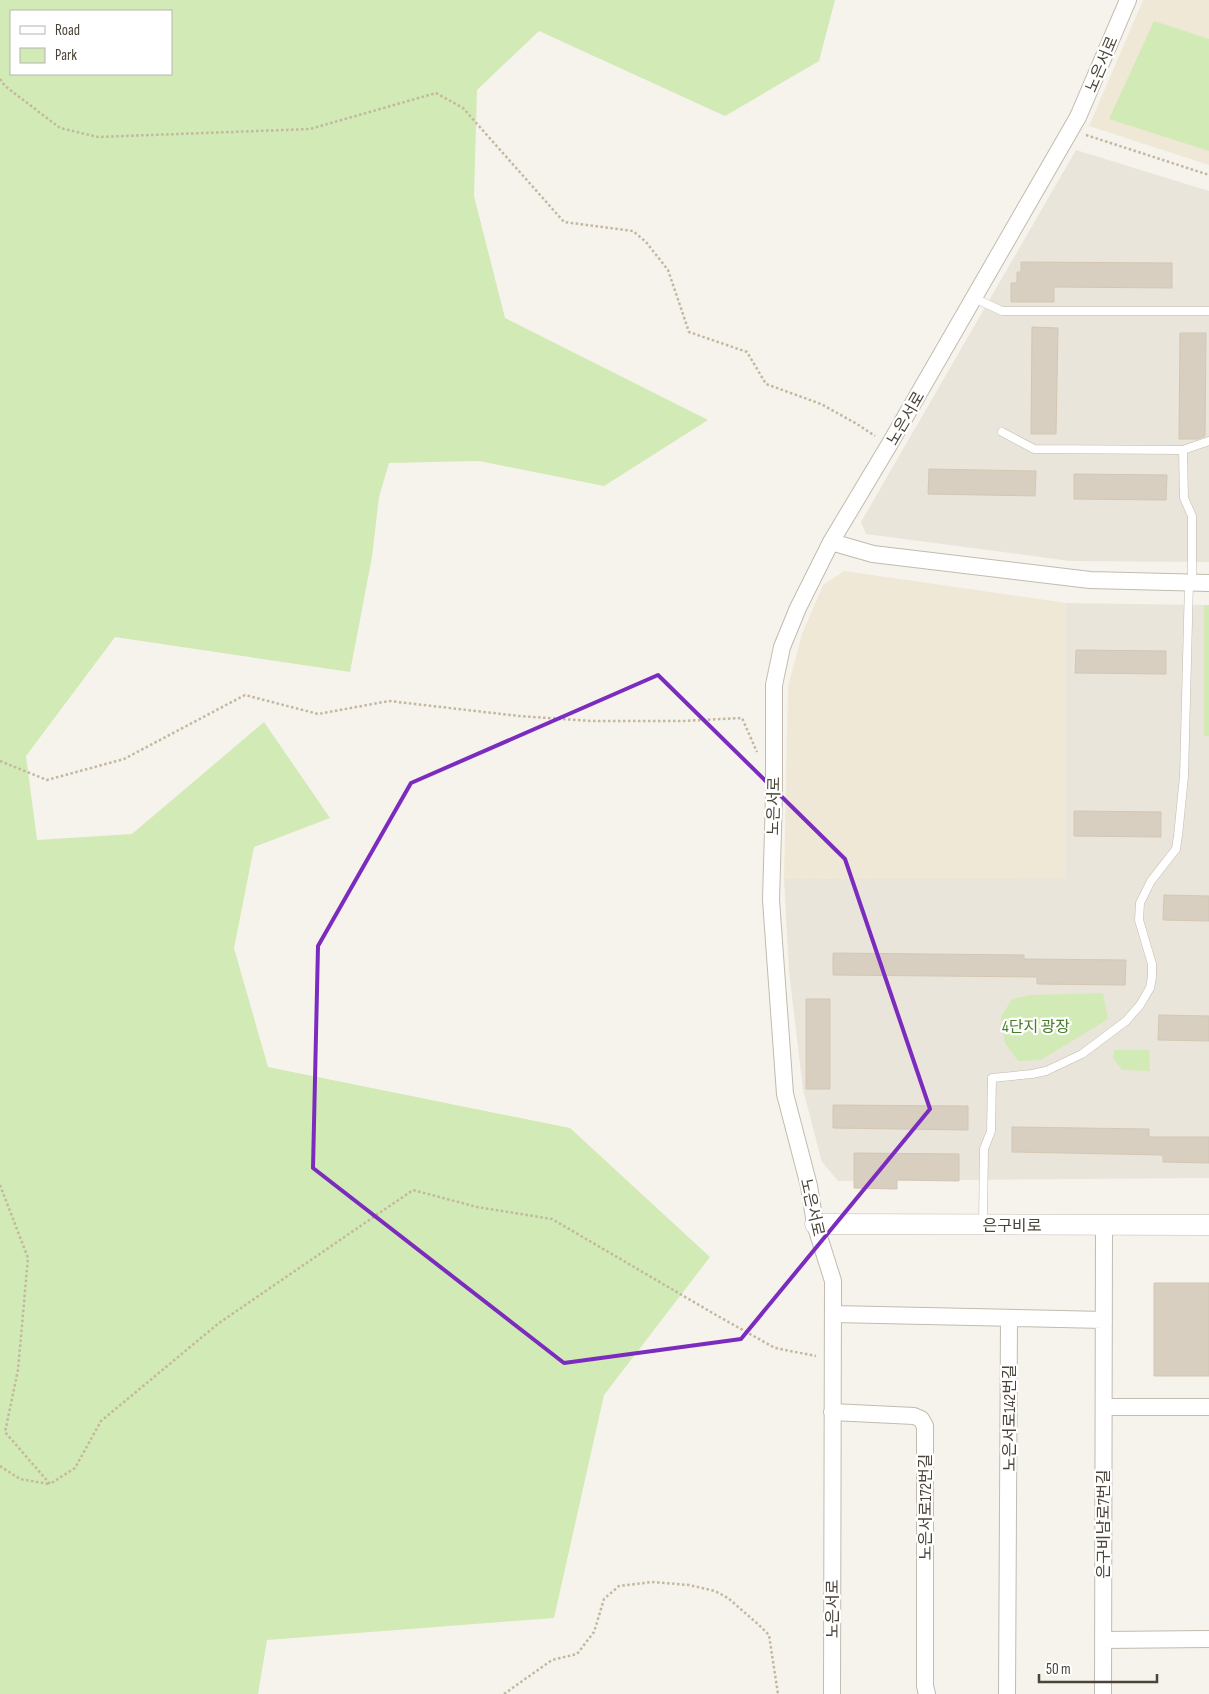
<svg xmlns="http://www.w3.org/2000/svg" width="1209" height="1694" font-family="'Sofia Sans Condensed','Noto Sans KR',sans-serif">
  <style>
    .residential { fill: #eae5da }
    .education { fill: #efe8d6 }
    .green { fill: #d2eab5; fill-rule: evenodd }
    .building { fill: #d8cfc1; stroke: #d3c7b4 }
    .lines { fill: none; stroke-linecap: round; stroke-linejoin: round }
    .service-casing { stroke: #c2bbae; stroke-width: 9 }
    .minor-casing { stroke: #c2bbae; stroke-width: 18 }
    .tertiary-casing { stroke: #c2bbae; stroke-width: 21 }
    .path { stroke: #c4b79f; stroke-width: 2.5; stroke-dasharray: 2.5 2.5; stroke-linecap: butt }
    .service { stroke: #fff; stroke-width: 8 }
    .minor { stroke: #fff; stroke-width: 16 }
    .tertiary { stroke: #fff; stroke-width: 20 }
    .marked { fill: none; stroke: #7b2cbf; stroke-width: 4; stroke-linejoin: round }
    .labels { text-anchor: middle; stroke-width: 4.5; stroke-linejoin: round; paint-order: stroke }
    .street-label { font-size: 16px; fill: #4b4439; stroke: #fff }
    .park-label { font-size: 16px; fill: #4a7f2a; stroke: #fff }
  </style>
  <rect width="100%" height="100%" fill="#f6f3ec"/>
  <path class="residential" d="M1076,150L1209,191V562L1070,561L866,534L861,522Z
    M1066,603L1204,605V735L1209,736V1178L838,1181L822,1162L803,1090L789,971L784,879L1066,877Z"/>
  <path class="education" d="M1143,0H1209V165L1089,126Z
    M844,571L1066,603V878L784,879L788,686L802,634L823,585Z"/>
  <path class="green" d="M0,0H835L819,61L725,116L539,31L477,90L474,196L505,318L708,420L604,486L479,461L389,463L379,497L372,557L350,672L115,637L26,756L37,840L132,834L264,722L330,818L254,847L234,948L268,1067L570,1128L710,1257L604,1395L554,1618L267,1640L258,1694H0ZM11,11H171V74H11Z
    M1154,21L1209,39V151L1109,119Z
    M1204,605H1209V736H1204Z
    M1103,993L1108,1019L1041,1060L1018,1061L1005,1043L1001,1017L1012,999L1031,995Z
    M1114,1050H1149L1150,1071L1122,1070L1113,1058Z"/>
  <path class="building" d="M1021,262L1172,263V288L1054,287V302H1011V283H1017V272H1021Z
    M1032,327L1058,328L1056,434H1031Z
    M1180,333H1206L1205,436L1198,439H1179Z
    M929,469L1036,471L1035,496L928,494Z
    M1074,474L1167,475L1166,500L1074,499Z
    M1076,650L1166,651V674L1075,673Z
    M1074,811L1161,812V837L1074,836Z
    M1164,895L1209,896V921L1163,920Z
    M833,953L1024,955V959L1126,960L1125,985L1037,984V977L833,975Z
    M806,999H830V1089H806Z
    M1159,1015L1209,1016V1041L1158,1040Z
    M833,1105L968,1106V1130L833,1128Z
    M1012,1127L1149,1129V1137H1209V1163L1163,1162V1155L1012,1152Z
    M854,1153L959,1154V1181L897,1180V1189L854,1188Z
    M1154,1283H1209V1376H1154Z"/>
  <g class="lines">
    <g class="service-casing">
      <path id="service" d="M974,298L1002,311H1209
        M1002,432L1034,449L1183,450
        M1192,583V516L1184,498L1183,450L1209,441
        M983,1223L984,1149L991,1131L992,1078L1032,1074L1046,1071L1082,1054L1126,1021L1140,1005L1150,988L1152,977V964L1139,920L1140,903L1151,881L1176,849L1178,836L1184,776L1189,583"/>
    </g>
    <g class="minor-casing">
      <path id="minor" d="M831,542L873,554L1090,580L1209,583
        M833,1314L1104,1320
        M1104,1407H1209
        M832,1412L914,1416L921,1419L925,1426V1686L927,1694
        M1103,1640L1209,1639
        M832,1694L833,1281L815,1224L809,1186L785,1094L771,900L774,795V685L782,647L798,608L831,542L889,445L1078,117L1128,0
        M1007,1694L1009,1319
        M1103,1694L1104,1225"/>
    </g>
    <g class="tertiary-casing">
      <path id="tertiary" d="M815,1224L1209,1225"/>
    </g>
    <path class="path" d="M0,79L5,86L60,128L98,137L310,129L436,93L463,108L564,222L633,231L646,242L668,270L689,332L747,352L766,384L821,404L857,424L875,436
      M1086,135L1209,175
      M0,761L47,780L124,759L245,695L318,714L389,701L519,716L591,721H683L742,718L757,752
      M0,1185L28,1258L18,1370L5,1432L50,1484L75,1468L101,1421L219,1323L413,1190L477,1207L552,1219L716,1315L775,1348L816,1356
      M0,1466L20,1479L49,1484
      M504,1694L552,1660L577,1654L594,1632L604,1599L619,1586L652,1582L689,1585L715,1591L728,1598L759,1625L769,1635L778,1694"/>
    <use href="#service" class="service"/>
    <use href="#minor" class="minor"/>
    <use href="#tertiary" class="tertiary"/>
  </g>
  <path class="marked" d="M658,675L845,859L930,1109L741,1339L564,1363L313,1168L318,946L411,783Z"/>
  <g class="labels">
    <g class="street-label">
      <text transform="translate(1101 64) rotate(-67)" y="6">노은서로</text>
      <text transform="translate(905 418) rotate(-60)" y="6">노은서로</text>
      <text transform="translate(773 806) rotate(-89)" y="6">노은서로</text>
      <text transform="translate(813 1207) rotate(77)" y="6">노은서로</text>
      <text x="1012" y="1231">은구비로</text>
      <text transform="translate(1009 1418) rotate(-90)" y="6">노은서로142번길</text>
      <text transform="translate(925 1507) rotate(-90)" y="6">노은서로172번길</text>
      <text transform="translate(1103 1524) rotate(-90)" y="6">은구비남로7번길</text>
      <text transform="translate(832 1609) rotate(-90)" y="6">노은서로</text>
    </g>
    <g class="park-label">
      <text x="1036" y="1032">4단지 광장</text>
    </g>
  </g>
  <rect x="10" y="10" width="162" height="65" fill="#ffffff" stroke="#b7b4b0"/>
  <rect x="20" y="26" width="25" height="8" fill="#ffffff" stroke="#b7b4b0"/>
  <text x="55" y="35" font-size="15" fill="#4b4439">Road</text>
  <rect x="20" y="48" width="25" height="15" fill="#d2eab5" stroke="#b7b4b0"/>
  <text x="55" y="60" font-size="15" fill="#4b4439">Park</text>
  <path d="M1039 1674v8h118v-8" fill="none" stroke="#4b4439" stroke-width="2.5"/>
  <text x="1046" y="1674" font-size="15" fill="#4b4439" stroke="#ffffff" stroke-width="4" paint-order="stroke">50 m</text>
</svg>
